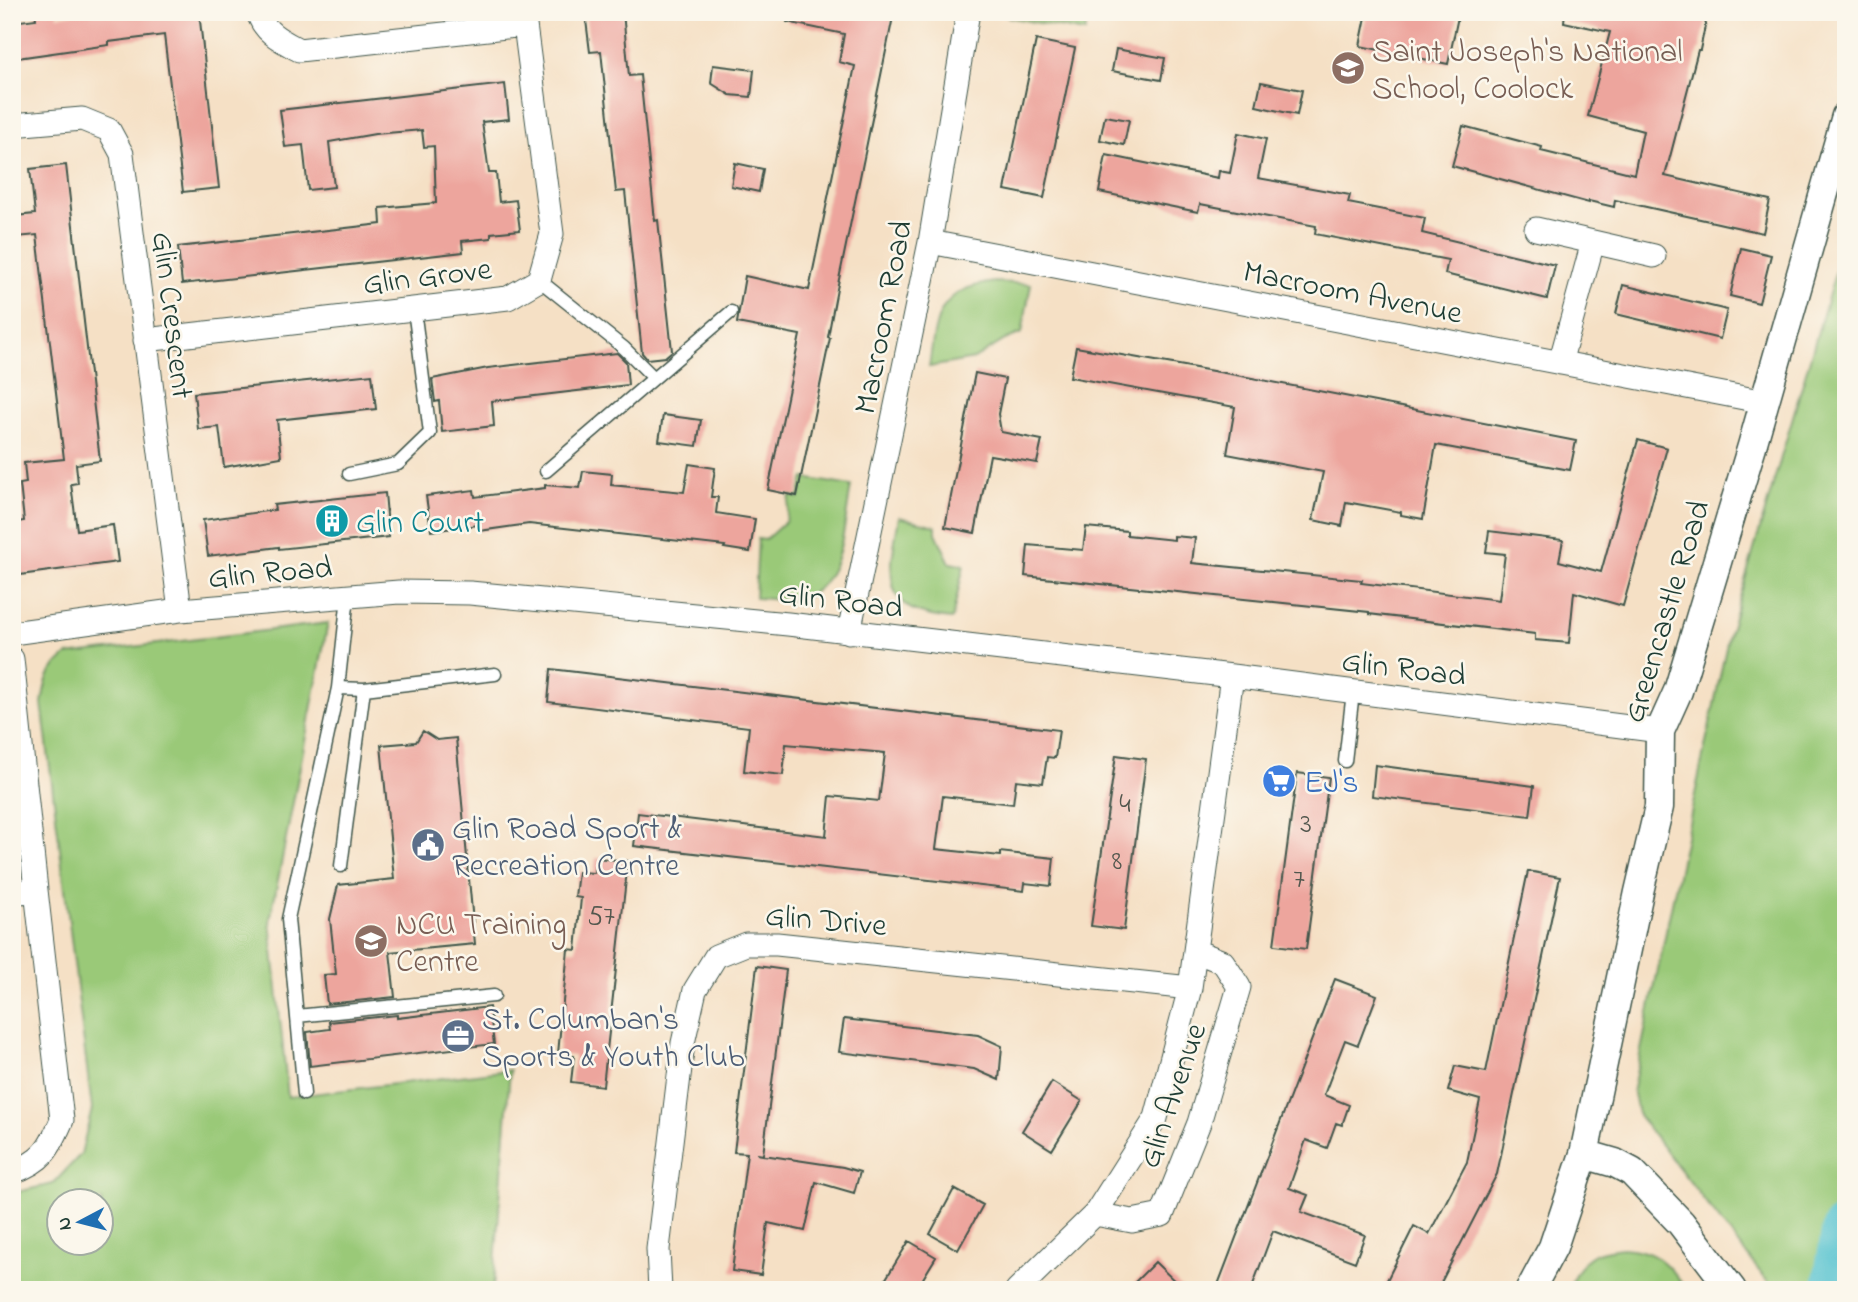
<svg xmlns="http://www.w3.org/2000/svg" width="1858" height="1302" font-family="'Indie Flower',sans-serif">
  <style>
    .green { fill: #9ac978; stroke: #5c8356; stroke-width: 2; fill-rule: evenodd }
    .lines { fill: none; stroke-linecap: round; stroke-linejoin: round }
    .river { stroke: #57c3d0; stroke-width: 49 }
    .building { fill: #eda59d }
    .service-casing { stroke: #3f554a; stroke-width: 15 }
    .minor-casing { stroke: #3f554a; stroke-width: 25 }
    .tertiary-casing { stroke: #3f554a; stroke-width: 31 }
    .service { stroke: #fff; stroke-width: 12 }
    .minor { stroke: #fff; stroke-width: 23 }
    .tertiary { stroke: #fff; stroke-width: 28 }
    .labels { text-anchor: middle; stroke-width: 5; stroke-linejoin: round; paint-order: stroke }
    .number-label { font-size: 28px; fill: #52574e }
    .education-label { font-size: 32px; fill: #785e54; stroke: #fbf7ec; text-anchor: start }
    .street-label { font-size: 32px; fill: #1f3d34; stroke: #fbf7ec }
    .culture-label { font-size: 32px; fill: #0d838f; stroke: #fbf7ec; text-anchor: start }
    .shop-label { font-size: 32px; fill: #366cbe; stroke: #fbf7ec; text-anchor: start }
    .service-label { font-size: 32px; fill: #4e5e75; stroke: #fbf7ec; text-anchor: start }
  </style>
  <rect width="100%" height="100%" fill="#fbf7ec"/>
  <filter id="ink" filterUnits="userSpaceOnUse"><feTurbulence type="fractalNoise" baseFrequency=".0143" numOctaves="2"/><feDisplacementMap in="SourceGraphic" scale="14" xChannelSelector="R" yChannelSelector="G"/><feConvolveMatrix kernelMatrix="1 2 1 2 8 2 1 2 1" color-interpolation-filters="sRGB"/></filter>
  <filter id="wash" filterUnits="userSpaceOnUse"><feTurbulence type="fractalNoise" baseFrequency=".00686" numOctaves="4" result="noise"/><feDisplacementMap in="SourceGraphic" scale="28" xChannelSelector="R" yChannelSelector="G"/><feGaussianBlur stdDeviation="1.57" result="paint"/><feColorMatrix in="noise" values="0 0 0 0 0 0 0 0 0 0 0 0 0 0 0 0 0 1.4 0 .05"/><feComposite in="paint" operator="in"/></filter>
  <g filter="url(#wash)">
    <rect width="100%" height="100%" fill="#f5e0c5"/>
    <path class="green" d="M1009,12H1089L1085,32L1008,17Z
      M1846,236V1290H1774L1638,1115L1633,1088L1728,638Z
      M995,282L1031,284L1022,333L1005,340L974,359L929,367C936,317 937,289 995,282Z
      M804,478L851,486C844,523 843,588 799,599C786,602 768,598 755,598L758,539L765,540L786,521L790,496L799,498Z
      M899,517L936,526V533L950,563L964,565L952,619C877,613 889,575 899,517Z
      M328,623L270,921L288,1097L510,1070L493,1290H12V1193L53,1184L81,1154L92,1109L42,703C46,678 47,672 67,655ZM60,1200H102V1242H60Z
      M1622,1248C1658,1250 1666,1263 1687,1290H1568C1583,1257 1586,1253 1622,1248Z"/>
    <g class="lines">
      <path class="river" d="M1836,1290L1846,1230"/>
    </g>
    <g id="blocks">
      <path class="building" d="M35,12H58V16L84,12H199L219,188L183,192L164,35L109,42V45L17,58L12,22L36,19Z
        M585,12H623L629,76L640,75L655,221L658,220L672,351L665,357L647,359L642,353L625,191L616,192L601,51L590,52Z
        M789,12H894L837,289L828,337L830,338L797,496L768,490L800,335L737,323L745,276L809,290L855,66L839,62L844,34L787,22Z
        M1367,12H1459L1448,64L1360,46Z
        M1565,12H1708L1700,50H1698L1665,176L1770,200L1763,233L1615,200L1614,207L1589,201V203L1452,166L1463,126L1542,147L1541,151L1634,174L1643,131L1588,116L1610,32L1564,22Z
        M1036,40L1075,48L1044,198L1005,190Z
        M1116,49L1165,58L1161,80L1112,71Z
        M713,65L754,70L751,97L730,95L711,83Z
        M1261,82L1302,90L1297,115L1256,106Z
        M505,84L509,119L482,122L489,173H496L499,202L516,200L520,230L491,233V238L462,241L463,252L182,284L178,247L381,224L380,208L436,203L434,146L424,147L422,130L375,134L329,142L334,187L308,190L303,145L285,147L280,110Z
        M1105,116L1129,120L1124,145L1100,140Z
        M1238,133L1266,139L1258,178L1350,195L1348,203L1425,218L1422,233L1555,265L1547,299L1445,274L1448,260L1315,234L1316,226L1200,204L1198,212L1099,192L1106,155L1218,178L1219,171L1230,173Z
        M735,163L763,169L759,192L731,186Z
        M66,165L100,461L76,464L78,483L71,484L77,530L113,525L118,562L12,576V523L24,521L20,484L26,483L24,463L64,459L37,235L17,237L15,216L35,214L30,169Z
        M1741,248L1771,255L1759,303L1730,296Z
        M1623,285L1727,310L1720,339L1616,314Z
        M1076,347L1247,377L1576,441L1570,470L1436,445L1423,519L1401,515V512L1346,502L1342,526L1313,520L1323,472L1227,454L1235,407L1070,377Z
        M617,353L626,362L628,385L492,401L494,426L442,432L439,401L435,402L432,379L488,368Z
        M975,373L1005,379L998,414L1001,432L1042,440L1037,463L990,455L975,533L945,527Z
        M372,374L376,409L277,420L281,457L224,467L219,427L198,429L194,393Z
        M663,415L701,420L697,446L659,441Z
        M1638,440L1667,448L1623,606L1574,592L1569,643L1535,640V634L1369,614V612L1025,576L1028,545L1083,550L1086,527L1127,531V535L1174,540V536L1195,538L1192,563L1362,580L1361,583L1499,600L1505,554L1486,552L1489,531L1563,540L1559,561L1601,572Z
        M689,464L715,468L711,497H718L716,513L755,519L750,552L724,548L725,546L529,524L479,531L478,525L431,531L426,496L474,490L475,497L545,488V485L580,488L583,471L612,474L611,485L684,492Z
        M385,493L389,537L279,549V547L208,556L203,520L275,510L274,505Z
        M551,669L1059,730L1055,758L1047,757L1043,783L1016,780L1013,804L943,796L936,849L1000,856V852L1054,858L1051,886L1025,883L1024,891L634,846L638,813L826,836L830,796L879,801L885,753L786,744L783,775L744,771L749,727L548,702Z
        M423,731L437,740L456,738L475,944L390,952L395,997L327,1004L324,975L336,974L330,919L338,885L394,879L381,745L416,742Z
        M1116,755L1146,759L1124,930L1091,926Z
        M1375,765L1534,786L1530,816L1372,796Z
        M1297,773L1329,777L1306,949L1274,945Z
        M596,858L628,861L603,1086L571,1082L574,1056L558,1054L568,949L576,950L581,898L575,897L578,872L594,873Z
        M1528,871L1560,877L1497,1174L1437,1290H1382L1414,1226L1429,1234L1467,1162L1480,1100L1448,1091L1455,1066L1486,1072Z
        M757,966L786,970L763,1155L757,1154L843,1167L860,1172L854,1193L816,1182L805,1231L768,1223L761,1275L732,1271L747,1153L734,1152Z
        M1335,979L1377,995L1358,1045L1345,1040L1324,1095L1349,1105L1342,1125L1336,1123L1327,1148L1306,1140L1289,1188L1308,1195L1301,1212L1365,1235L1355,1262L1273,1231L1251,1290H1216Z
        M489,1007L494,1044L310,1066L307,1032L330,1029L329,1022L397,1015V1018Z
        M844,1019L978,1035L1002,1046L999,1080L974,1069L839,1052Z
        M1052,1082L1082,1101L1052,1150L1022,1131Z
        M954,1189L983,1205L958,1250L930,1234Z
        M909,1241L936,1257L916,1290H879Z
        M1155,1262L1184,1290H1127Z"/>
    </g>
  </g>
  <g filter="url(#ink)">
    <use href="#blocks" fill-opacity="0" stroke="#3f554a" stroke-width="2"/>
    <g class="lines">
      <g class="service-casing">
        <path id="service" d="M539,280L624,348L654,378
          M546,471L731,312
          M349,474L398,464L430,433L414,309
          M338,688L364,689L495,674
          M1345,761L1353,692
          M341,866L364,689
          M297,1016L494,996
          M304,1094L288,919L338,688L348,596"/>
      </g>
      <g class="minor-casing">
        <path id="minor" d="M12,125L82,119L109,130L122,154L180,610
          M1536,229L1654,256
          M930,242L1765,402
          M145,340L508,298L539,280L552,234L525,25L299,50C282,41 263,32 258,12
          M1560,363L1593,242
          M849,632L930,242L968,12
          M12,633L180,610L399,592L470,593L788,624L1232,676L1660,731
          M12,659L36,890L62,1120C50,1148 43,1162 12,1172
          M12,893L36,890
          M1095,1214L1132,1221L1162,1215L1199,1123L1239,987L1223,962L1195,951
          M660,1290L658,1249L683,1043L695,990L716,956L746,944H777L1190,988
          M1017,1290L1095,1214L1156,1118L1190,988L1232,676"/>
      </g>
      <g class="tertiary-casing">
        <path id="tertiary" d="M1584,1154L1615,1163L1632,1172L1681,1223L1732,1290
          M1530,1290L1553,1247L1584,1154L1639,892L1659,807L1660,731L1678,691L1752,446L1846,116"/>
      </g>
      <use href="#service" class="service"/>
      <use href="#minor" class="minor"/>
      <use href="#tertiary" class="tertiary"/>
    </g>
  </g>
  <defs>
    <g id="school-disc" transform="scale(1.75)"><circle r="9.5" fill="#8d6e63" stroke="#fbf7ec"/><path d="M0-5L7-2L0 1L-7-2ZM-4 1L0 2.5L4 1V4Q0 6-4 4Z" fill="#fff"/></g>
    <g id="building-disc" transform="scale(1.75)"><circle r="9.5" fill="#0f9aa8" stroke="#fbf7ec"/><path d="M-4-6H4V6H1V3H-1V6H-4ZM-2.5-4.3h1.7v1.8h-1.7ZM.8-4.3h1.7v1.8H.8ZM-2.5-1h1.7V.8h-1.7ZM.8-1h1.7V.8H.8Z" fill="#fff"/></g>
    <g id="supermarket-disc" transform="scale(1.75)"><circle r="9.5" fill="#3f7fe0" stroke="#fbf7ec"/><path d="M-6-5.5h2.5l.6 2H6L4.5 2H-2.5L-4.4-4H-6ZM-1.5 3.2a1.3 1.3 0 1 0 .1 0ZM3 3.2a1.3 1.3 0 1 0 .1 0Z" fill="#fff"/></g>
    <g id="civic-disc" transform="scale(1.75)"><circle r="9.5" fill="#5c6f8a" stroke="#fbf7ec"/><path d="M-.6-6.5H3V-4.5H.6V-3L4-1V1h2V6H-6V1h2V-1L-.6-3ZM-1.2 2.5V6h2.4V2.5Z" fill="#fff"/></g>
    <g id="university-disc" transform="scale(1.75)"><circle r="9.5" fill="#8d6e63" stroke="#fbf7ec"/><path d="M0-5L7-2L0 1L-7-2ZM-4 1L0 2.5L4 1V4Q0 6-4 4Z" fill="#fff"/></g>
    <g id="office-disc" transform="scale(1.75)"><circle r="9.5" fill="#5c6f8a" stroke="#fbf7ec"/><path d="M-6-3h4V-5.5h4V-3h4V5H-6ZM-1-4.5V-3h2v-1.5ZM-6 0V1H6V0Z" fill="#fff"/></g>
  </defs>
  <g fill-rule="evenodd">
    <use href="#school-disc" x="1348" y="68"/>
    <use href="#building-disc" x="332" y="521"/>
    <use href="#supermarket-disc" x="1279" y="781"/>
    <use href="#civic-disc" x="428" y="845"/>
    <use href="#university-disc" x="371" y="941"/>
    <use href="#office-disc" x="458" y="1036"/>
  </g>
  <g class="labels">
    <g class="number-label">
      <text x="1125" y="812">4</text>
      <text x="1306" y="832">3</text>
      <text x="1117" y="869">8</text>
      <text x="1299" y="887">7</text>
      <text x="601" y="924">57</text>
    </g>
    <g class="education-label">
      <text x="1372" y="61">Saint Joseph's National<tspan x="1372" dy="37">School, Coolock</tspan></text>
      <text x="396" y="934">NCU Training<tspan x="396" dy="37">Centre</tspan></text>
    </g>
    <g class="street-label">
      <text transform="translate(427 275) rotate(-7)" y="11">Glin Grove</text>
      <text transform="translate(1353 291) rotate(11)" y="11">Macroom Avenue</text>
      <text transform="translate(174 315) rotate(83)" y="11">Glin Crescent</text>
      <text transform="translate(882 317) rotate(-79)" y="11">Macroom Road</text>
      <text transform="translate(270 571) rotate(-5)" y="11">Glin Road</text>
      <text transform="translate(841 599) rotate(7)" y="11">Glin Road</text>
      <text transform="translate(1665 611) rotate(-73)" y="11">Greencastle Road</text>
      <text transform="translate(1404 667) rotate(7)" y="11">Glin Road</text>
      <text transform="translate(826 919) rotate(5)" y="11">Glin Drive</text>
      <text transform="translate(1171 1095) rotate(-71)" y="11">Glin Avenue</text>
    </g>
    <g class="culture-label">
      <text x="356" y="532">Glin Court</text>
    </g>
    <g class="shop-label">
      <text x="1304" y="792">EJ's</text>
    </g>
    <g class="service-label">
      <text x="452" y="838">Glin Road Sport &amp;<tspan x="452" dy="37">Recreation Centre</tspan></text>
      <text x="482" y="1029">St. Columban's<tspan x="482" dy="37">Sports &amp; Youth Club</tspan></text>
    </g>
  </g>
  <rect width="1858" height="1302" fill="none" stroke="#fbf7ec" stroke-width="42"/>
  <g transform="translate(80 1222) rotate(263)"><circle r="33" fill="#fbf7ec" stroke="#a3ada2" stroke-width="2"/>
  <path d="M0-5L12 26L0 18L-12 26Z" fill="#1f6fb2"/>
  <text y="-10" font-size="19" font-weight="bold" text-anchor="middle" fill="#1f3d34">N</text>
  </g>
</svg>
